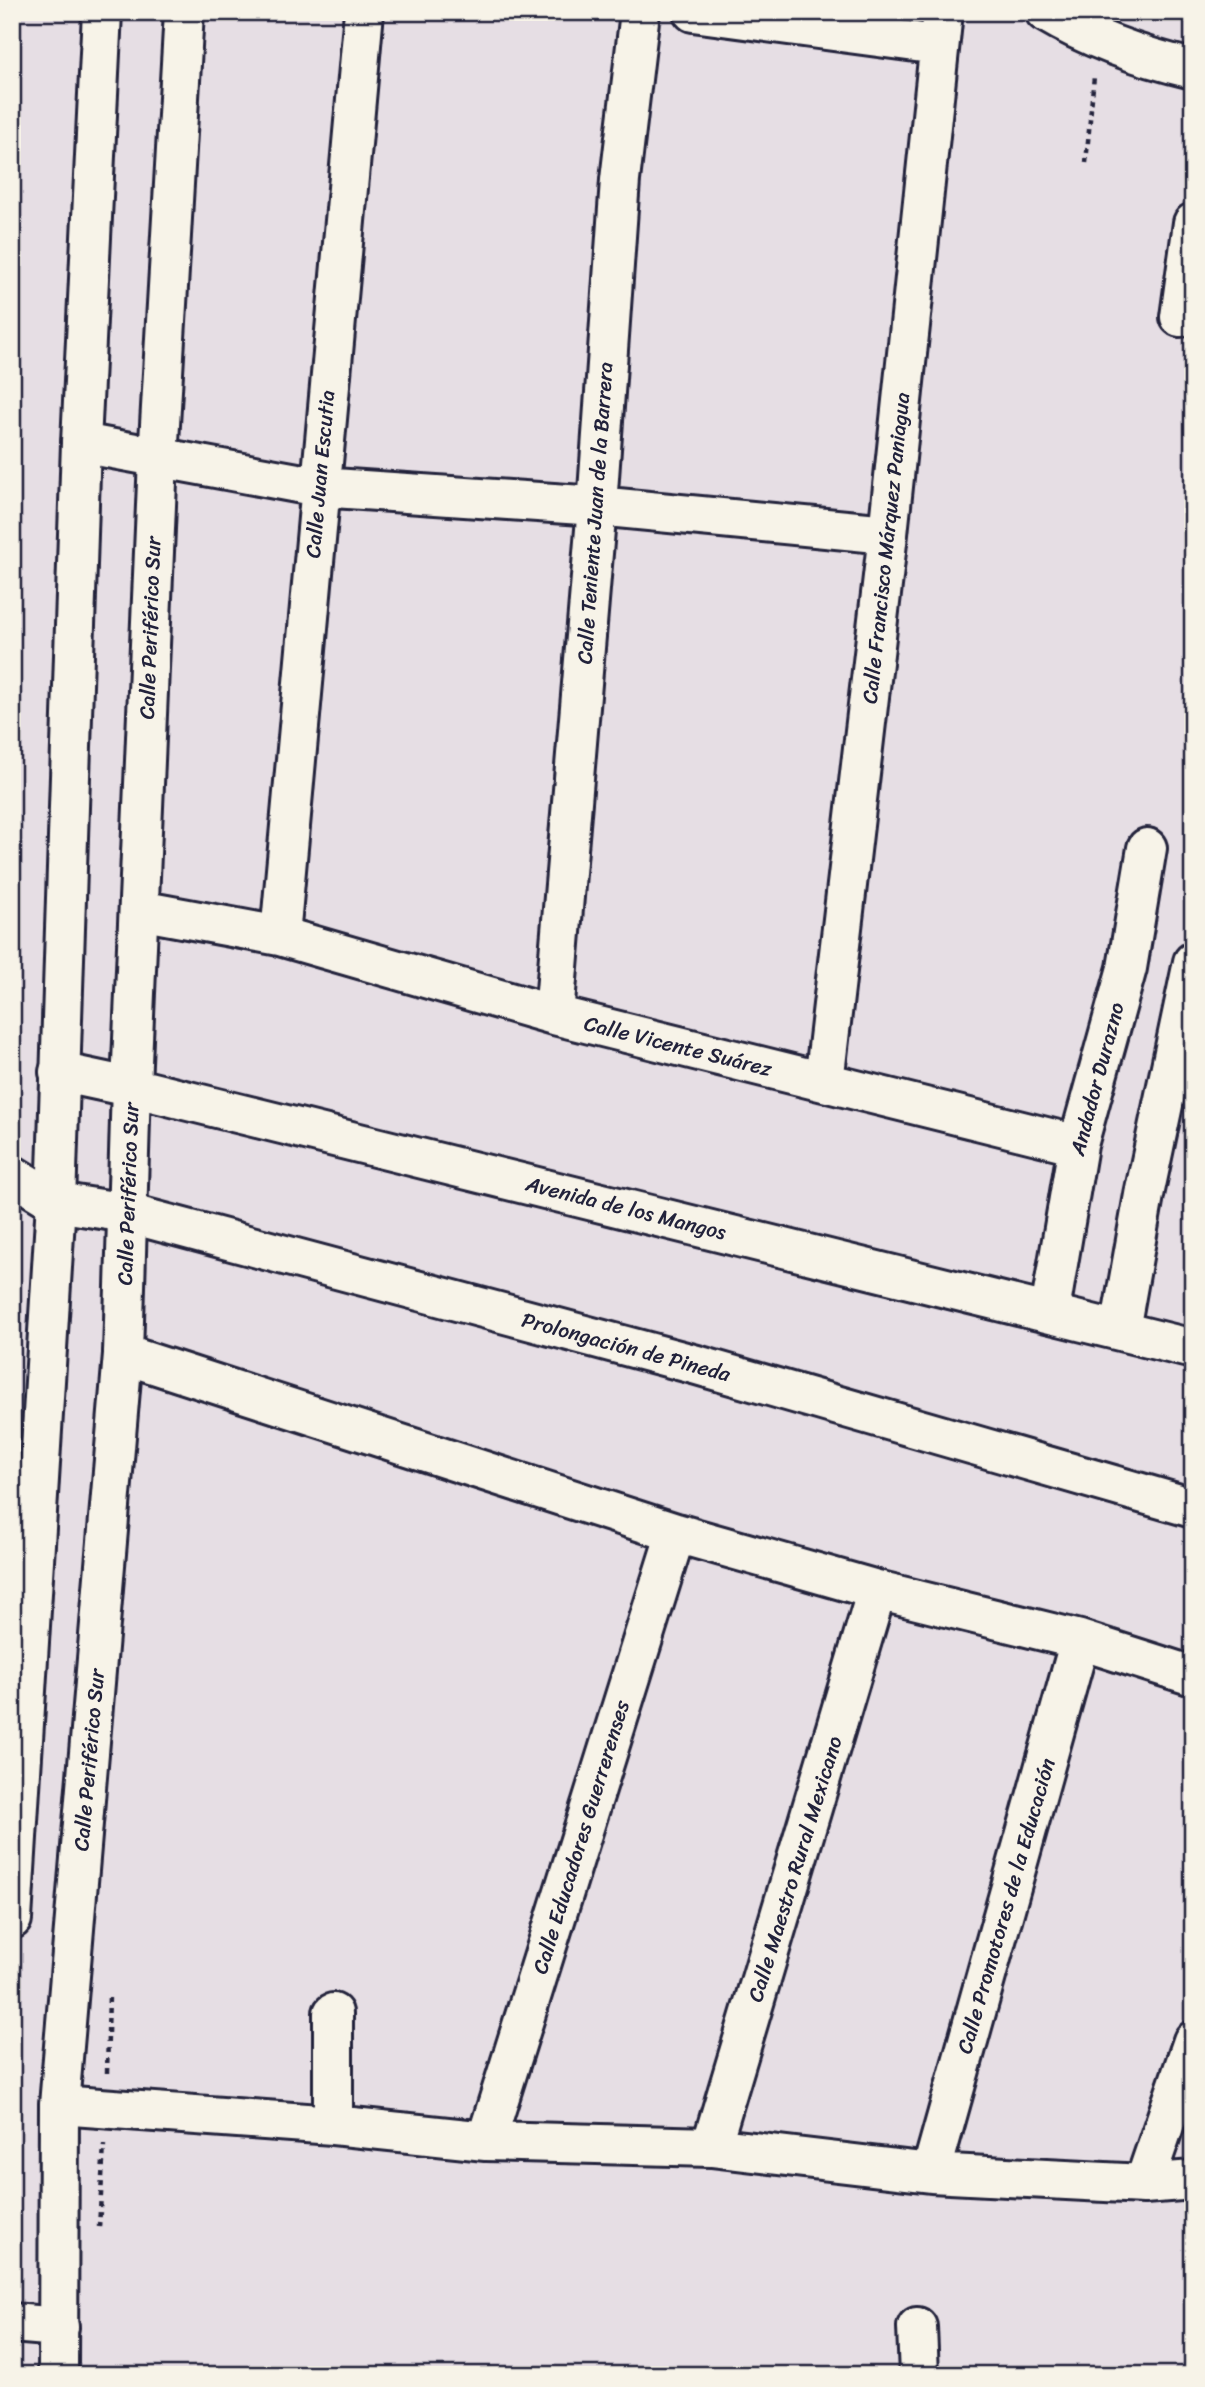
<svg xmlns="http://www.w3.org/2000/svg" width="1205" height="2387" font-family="Sriracha,sans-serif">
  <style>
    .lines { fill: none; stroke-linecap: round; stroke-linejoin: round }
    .minor-casing { stroke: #22223b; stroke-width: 44 }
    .major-casing { stroke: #22223b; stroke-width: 44 }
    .path { stroke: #22223b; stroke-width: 4.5; stroke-dasharray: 5 5; stroke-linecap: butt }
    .minor { stroke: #f7f3e8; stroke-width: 38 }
    .major { stroke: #f7f3e8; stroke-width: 38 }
    .labels { text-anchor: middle; stroke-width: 7; stroke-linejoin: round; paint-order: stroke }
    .street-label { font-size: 21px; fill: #22223b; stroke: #f7f3e8 }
  </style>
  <rect width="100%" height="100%" fill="#e6dee4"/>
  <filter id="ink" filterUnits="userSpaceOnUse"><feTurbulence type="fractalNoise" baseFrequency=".0143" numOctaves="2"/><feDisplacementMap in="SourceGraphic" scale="14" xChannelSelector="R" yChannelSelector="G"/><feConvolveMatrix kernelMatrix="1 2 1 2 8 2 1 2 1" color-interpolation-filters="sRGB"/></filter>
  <g filter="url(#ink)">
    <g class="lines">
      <g class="minor-casing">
        <path id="minor" d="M693,12L938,45
          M1045,12C1090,39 1141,57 1193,69
          M1180,317L1193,223
          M81,443L319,487L597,506L888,534
          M139,910L280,936L554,1015L1078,1145
          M280,936L364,12
          M554,1015L597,506L620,180L640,12
          M59,1072L148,1091L1193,1349
          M824,1082L888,534L943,12
          M12,1175L56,1202L127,1213L697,1365L1193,1508
          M1050,1311L1078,1145L1127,968L1147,848
          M1120,1330L1144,1195L1193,962
          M123,1354L676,1533L877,1590L1080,1640L1193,1676
          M59,2105L333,2125L486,2141L711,2147L931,2173L1144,2184L1193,2180
          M333,2125V2013
          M486,2141L676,1533
          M711,2147L877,1590
          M931,2173L1080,1640
          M1144,2184L1193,2041
          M12,2323L59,2327
          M917,2327L919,2375"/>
      </g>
      <g class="major-casing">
        <path id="major" d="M12,1919L56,1202L81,443L102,12
          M58,2375L59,2105L123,1354L131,1086L158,459L184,12"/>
      </g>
      <path class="path" d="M1086,163L1094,76
        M107,2073L109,1995
        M99,2227L104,2145"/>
      <use href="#minor" class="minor"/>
      <use href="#major" class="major"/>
    </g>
  </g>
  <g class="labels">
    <g class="street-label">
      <text transform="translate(320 474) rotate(-85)" y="7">Calle Juan Escutia</text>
      <text transform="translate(595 513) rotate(-86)" y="7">Calle Teniente Juan de la Barrera</text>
      <text transform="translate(886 548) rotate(-84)" y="7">Calle Francisco Márquez Paniagua</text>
      <text transform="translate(150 628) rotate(-88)" y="7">Calle Periférico Sur</text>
      <text transform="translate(678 1046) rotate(14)" y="7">Calle Vicente Suárez</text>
      <text transform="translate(1097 1079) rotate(-75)" y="7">Andador Durazno</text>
      <text transform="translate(128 1194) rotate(-88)" y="7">Calle Periférico Sur</text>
      <text transform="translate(626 1208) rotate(14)" y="7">Avenida de los Mangos</text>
      <text transform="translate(626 1347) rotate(15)" y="7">Prolongación de Pineda</text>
      <text transform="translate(89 1760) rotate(-85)" y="7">Calle Periférico Sur</text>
      <text transform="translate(581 1837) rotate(-73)" y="7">Calle Educadores Guerrerenses</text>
      <text transform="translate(795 1869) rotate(-73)" y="7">Calle Maestro Rural Mexicano</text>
      <text transform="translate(1006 1906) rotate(-74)" y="7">Calle Promotores de la Educación</text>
    </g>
  </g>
  <rect width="1205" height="2387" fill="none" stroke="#f7f3e8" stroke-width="42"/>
  <rect x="21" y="21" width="1163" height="2345" fill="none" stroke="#22223b" stroke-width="2.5" filter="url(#ink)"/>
</svg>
